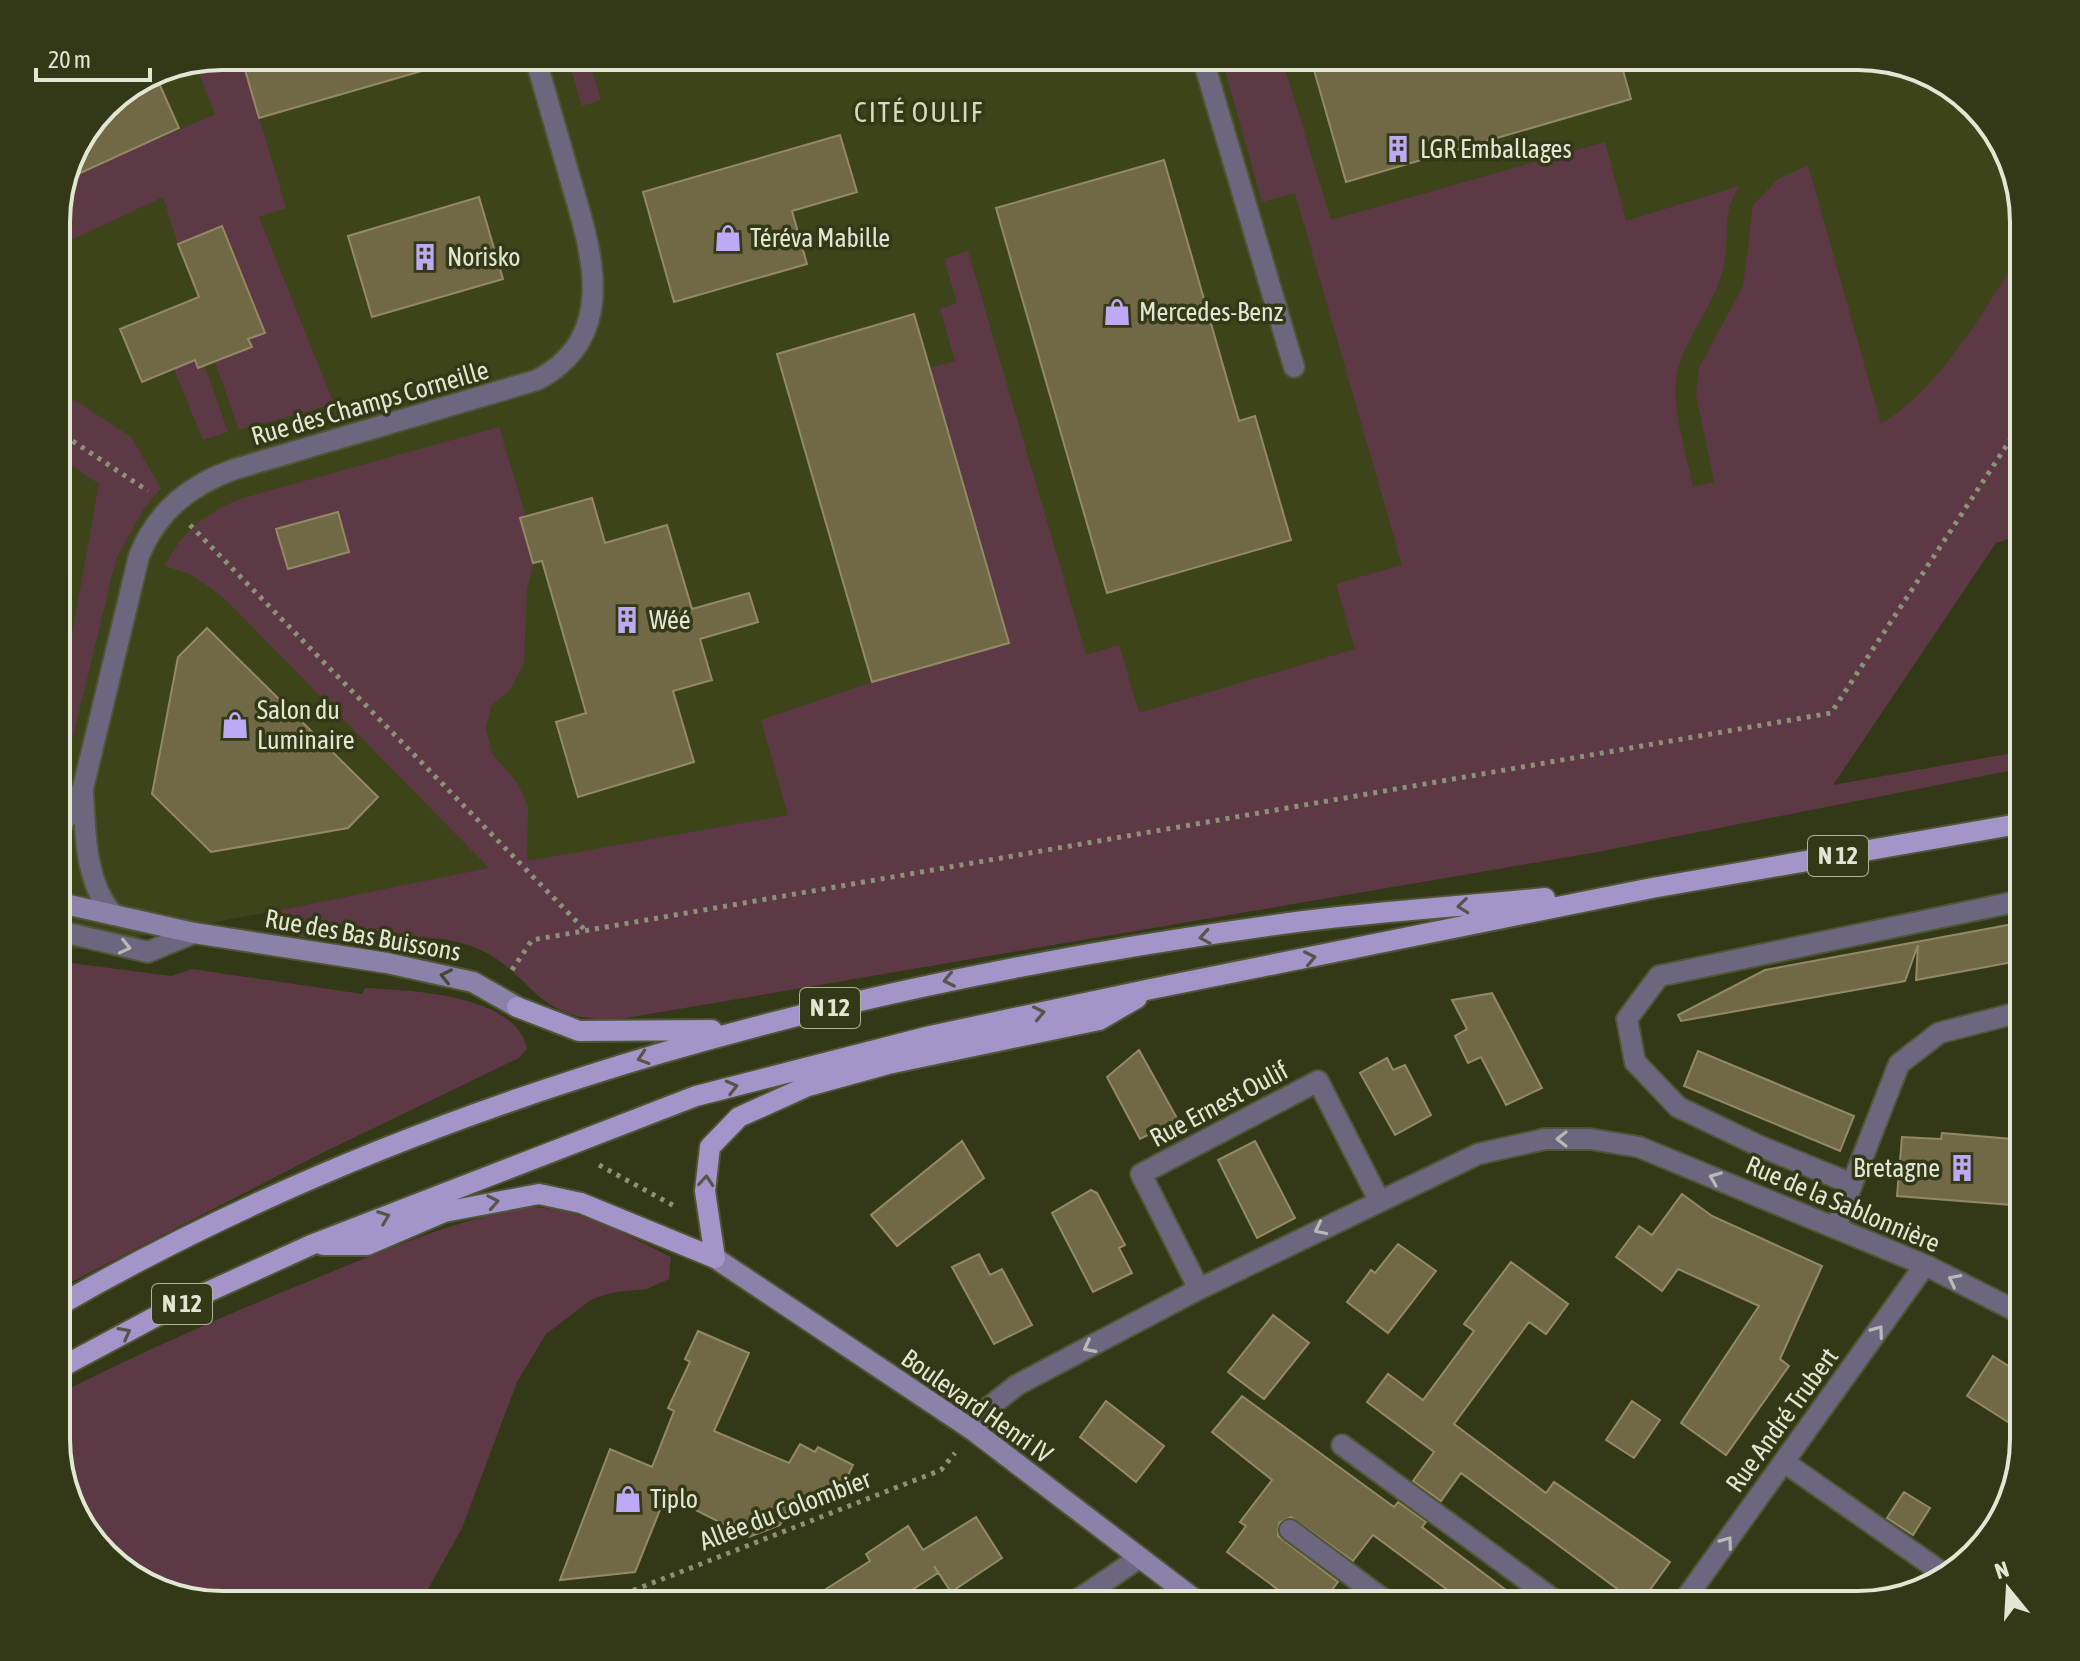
<svg xmlns="http://www.w3.org/2000/svg" width="2080" height="1661" font-family="'Asap Condensed',sans-serif">
  <style>
    .built { fill: #3d4419 }
    .green { fill: #5d3946 }
    .building { fill: #716945; stroke: #938a65; stroke-width: 2 }
    .lines { fill: none; stroke-linecap: round; stroke-linejoin: round }
    .lane-casing { stroke: #4f5535; stroke-width: 24 }
    .street-casing { stroke: #4f5535; stroke-width: 24 }
    .secondary-casing { stroke: #4f5535; stroke-width: 24 }
    .primary-casing { stroke: #4f5535; stroke-width: 24 }
    .path { stroke: #8c9277; stroke-width: 5; stroke-dasharray: 4 6; stroke-linecap: butt }
    .lane { stroke: #6d667f; stroke-width: 20 }
    .street { stroke: #6d667f; stroke-width: 20 }
    .secondary { stroke: #8c81a9; stroke-width: 20 }
    .primary { stroke: #a395c9; stroke-width: 20 }
    .oneway { stroke: #55554c }
    .oneway2 { stroke: #b9bab6 }
    .oneway3 { stroke: #454734 }
    .labels { text-anchor: middle; stroke-width: 7; stroke-linejoin: round; paint-order: stroke }
    .shield { fill: #333917; stroke: #aeb39b; stroke-width: 2 }
    .shield-label { font-size: 24px; font-weight: bold; fill: #e2e7d3 }
    .poi-label { font-size: 26px; fill: #e2e7d3; stroke: #333917; text-anchor: start }
    .street-label { font-size: 26px; fill: #e2e7d3; stroke: #333917 }
    .neighbourhood-label { font-size: 28px; letter-spacing: 2px; fill: #d6deb7; stroke: #333917 }
    .rim { fill: none; stroke: #e2e7d3; stroke-width: 4 }
  </style>
  <rect width="100%" height="100%" fill="#333917"/>
  <path class="built" d="M222,56H1858L1921,68L1967,97L2007,149L2024,222V390L1458,695L527,862L56,953V211L73,149L112,98L159,68Z"/>
  <path class="green" d="M222,56H241L286,208L259,217L334,404L239,430L215,362L251,347L248,339L265,332L222,226L178,244L163,197L56,247V211L65,180L215,114L194,61Z
    M567,56H588L601,100L582,106Z
    M1221,56H1281L1331,220L1605,142L1626,221L1739,186C1720,217 1731,238 1723,269C1715,302 1693,328 1681,359C1666,398 1686,448 1693,487L1714,482L1696,395L1699,368L1743,286L1753,205L1778,179L1808,165L1881,424C1942,388 1986,306 2024,248V534L1996,543L1833,785L2024,751V768L1592,853L620,1019C529,1024 536,970 471,946C410,923 332,957 277,928L273,921L275,911L489,868L224,598L192,575L165,566C180,533 207,512 240,499L499,427L526,517L521,519L533,563L527,589L524,663L510,690L491,706L486,729L492,753L518,784L528,806L527,861L788,815L761,720L872,682L1009,643L929,368L955,361L940,309L957,303L944,259L968,251L1086,655L1119,645L1139,713L1355,649L1336,584L1402,565L1295,193L1262,202Z
    M195,360L198,368L205,366L228,432L203,440L174,369Z
    M56,388L131,437L161,488L143,510L116,559L56,807V631L72,634L99,484L56,455Z
    M56,961L171,976L192,969L362,994L365,988C407,990 517,994 527,1049L519,1058L320,1154L56,1290Z
    M526,1207C580,1207 623,1234 671,1257L669,1279L647,1289L615,1292L592,1299L546,1334L517,1382L462,1528L419,1605H222L168,1596L113,1564L73,1513L56,1449V1395C140,1353 225,1315 312,1280C382,1251 452,1221 526,1207Z"/>
  <path class="building" d="M241,56H444L446,64L259,118Z
    M1310,56H1619L1631,99L1346,182Z
    M154,72L179,128L65,180L73,149L112,98Z
    M840,135L857,192L792,211L807,264L674,302L643,192Z
    M1164,160L1239,421L1255,416L1291,540L1107,593L996,208Z
    M479,197L503,279L372,317L348,236Z
    M222,226L265,333L248,339L252,347L198,368L195,360L142,382L120,329L199,297L178,244Z
    M914,314L1009,643L872,682L777,354Z
    M592,498L605,543L667,525L692,609L749,593L758,622L700,639L712,680L673,691L694,762L578,797L556,722L586,713L542,561L533,563L520,518Z
    M338,512L349,552L288,569L276,529Z
    M207,628L378,797L348,828L211,852L152,794L178,657Z
    M2024,922V960L1916,980L1918,945L1905,981L1681,1021L1678,1015L1765,970Z
    M1492,993L1542,1088L1506,1105L1481,1057L1468,1063L1455,1036L1467,1029L1452,1000Z
    M1139,1050L1178,1120L1140,1139L1107,1077Z
    M1698,1051L1854,1116L1840,1151L1684,1086Z
    M1387,1058L1393,1070L1405,1065L1431,1115L1395,1135L1360,1073Z
    M1942,1133L2024,1140V1206L1897,1196L1902,1137L1941,1139Z
    M962,1141L984,1178L897,1246L871,1215Z
    M1255,1141L1295,1218L1257,1238L1218,1160Z
    M1091,1190L1097,1193L1125,1245L1119,1248L1132,1273L1093,1292L1052,1213Z
    M1682,1194L1712,1216L1822,1266L1780,1359L1789,1366L1726,1455L1681,1423L1759,1306L1678,1269L1662,1291L1616,1257L1639,1226L1652,1235Z
    M1398,1244L1436,1271L1388,1333L1347,1302L1371,1270L1375,1273Z
    M979,1254L990,1275L1002,1269L1032,1325L994,1344L952,1267Z
    M1511,1262L1568,1304L1546,1334L1529,1322L1454,1424L1546,1493L1554,1482L1670,1562L1639,1605L1461,1473L1441,1501L1413,1481L1434,1452L1367,1402L1388,1374L1423,1400L1474,1331L1464,1324Z
    M1273,1315L1309,1343L1264,1399L1228,1372Z
    M698,1331L749,1353L714,1431L789,1463L800,1444L815,1452L818,1447L853,1465L836,1500L814,1508L794,1499L780,1525L749,1537L666,1495L635,1572L560,1580L610,1449L652,1467L674,1411L668,1408L690,1362L685,1359Z
    M1993,1356L2024,1376V1405L2011,1424L1967,1396Z
    M1242,1396L1394,1507L1398,1502L1426,1522L1422,1527L1526,1605H1468L1373,1535L1353,1561L1291,1517L1279,1523L1278,1536L1338,1582L1320,1605H1299L1227,1552L1246,1526L1240,1522L1272,1480L1212,1432Z
    M1106,1401L1164,1446L1136,1482L1080,1437Z
    M1632,1401L1660,1420L1634,1458L1606,1440Z
    M1904,1492L1930,1508L1913,1535L1887,1518Z
    M976,1517L1002,1558L951,1592L934,1566L938,1573L889,1605H801L870,1561L866,1554L908,1526L923,1550Z"/>
  <g class="lines">
    <g class="lane-casing">
      <path id="lane" d="M1202,56L1294,367
        M56,925L63,932L148,952L194,933
        M2024,1011L1939,1033L1899,1064L1852,1184L1757,1145L1678,1107L1635,1062L1627,1019L1659,976L2024,900
        M1342,1445L1561,1605
        M1784,1462L1947,1576
        M1290,1530L1391,1605"/>
    </g>
    <g class="street-casing">
      <path id="street" d="M83,792C85,831 85,885 114,915
        M56,835L83,788L139,556C157,511 190,485 235,469L537,380C622,335 590,247 569,175C558,135 546,96 535,56
        M1836,1228L1852,1184
        M1199,1289L1141,1174L1318,1081L1379,1200
        M974,1431L988,1408L1017,1385L1199,1289L1478,1154L1545,1139H1590L1639,1147L1925,1265L2024,1315
        M1070,1605L1139,1558
        M1681,1605L1925,1265"/>
    </g>
    <g class="secondary-casing">
      <path id="secondary" d="M56,902L194,933L387,963L473,982L517,1007
        M715,1258L974,1431L1202,1605"/>
    </g>
    <g class="primary-casing">
      <path id="primary" d="M517,1007L579,1031L712,1030
        M323,1245H367L444,1212L539,1194L581,1203L715,1258
        M715,1258L705,1191L710,1147L739,1117L808,1086L888,1064L1099,1020L1137,998
        M56,1307C435,1088 873,978 1304,921C1384,911 1465,906 1545,898
        M56,1370L168,1310L311,1245L696,1096L930,1036L1151,989L1652,888L2024,823"/>
    </g>
    <path class="path" d="M56,430L148,491
      M190,525L585,930
      M512,970L532,940L1831,713L2024,419
      M599,1165L678,1208
      M596,1605L941,1470L955,1453"/>
    <use href="#lane" class="lane"/>
    <use href="#street" class="street"/>
    <use href="#secondary" class="secondary"/>
    <use href="#primary" class="primary"/>
  </g>
  <defs><path id="oneway-chevron" d="M-2-3.5L2.5 0L-2 3.5" fill="none" stroke-width="1.6" stroke-linecap="round" stroke-linejoin="round" transform="scale(2)"/></defs>
  <g class="oneway">
    <use href="#oneway-chevron" transform="translate(1463 906) rotate(174)"/>
    <use href="#oneway-chevron" transform="translate(1205 937) rotate(171)"/>
    <use href="#oneway-chevron" transform="translate(1310 958) rotate(-12)"/>
    <use href="#oneway-chevron" transform="translate(949 980) rotate(168)"/>
    <use href="#oneway-chevron" transform="translate(1039 1013) rotate(-12)"/>
    <use href="#oneway-chevron" transform="translate(643 1058) rotate(162)"/>
    <use href="#oneway-chevron" transform="translate(732 1087) rotate(-14)"/>
    <use href="#oneway-chevron" transform="translate(706 1181) rotate(-86)"/>
    <use href="#oneway-chevron" transform="translate(493 1202) rotate(-11)"/>
    <use href="#oneway-chevron" transform="translate(384 1217) rotate(-21)"/>
    <use href="#oneway-chevron" transform="translate(125 1333) rotate(-28)"/>
  </g>
  <g class="oneway2">
    <use href="#oneway-chevron" transform="translate(125 947) rotate(13)"/>
    <use href="#oneway-chevron" transform="translate(1562 1139) rotate(180)"/>
    <use href="#oneway-chevron" transform="translate(1715 1178) rotate(-158)"/>
    <use href="#oneway-chevron" transform="translate(1320 1229) rotate(154)"/>
    <use href="#oneway-chevron" transform="translate(1954 1280) rotate(-153)"/>
    <use href="#oneway-chevron" transform="translate(1878 1331) rotate(-54)"/>
    <use href="#oneway-chevron" transform="translate(1089 1347) rotate(152)"/>
    <use href="#oneway-chevron" transform="translate(1727 1542) rotate(-54)"/>
  </g>
  <use class="oneway3" href="#oneway-chevron" transform="translate(446 976) rotate(-168)"/>
  <defs>
    <g id="building-bare" transform="scale(2.16)"><path d="M-4-6H4V6H1V3H-1V6H-4ZM-2.5-4.3h1.7v1.8h-1.7ZM.8-4.3h1.7v1.8H.8ZM-2.5-1h1.7V.8h-1.7ZM.8-1h1.7V.8H.8Z" fill="#bea9f4" stroke="#333917" stroke-width="2.5" paint-order="stroke"/></g>
    <g id="shop-bare" transform="scale(2.16)"><path d="M-5-2.5h2.3a2.7 3.5 0 0 1 5.4 0H5L5.5 6h-11ZM-1.5-2.5h3a1.5 2.3 0 0 0-3 0Z" fill="#bea9f4" stroke="#333917" stroke-width="2.5" paint-order="stroke"/></g>
  </defs>
  <g fill-rule="evenodd">
    <use href="#building-bare" x="1398" y="149"/>
    <use href="#shop-bare" x="728" y="238"/>
    <use href="#building-bare" x="425" y="257"/>
    <use href="#shop-bare" x="1117" y="312"/>
    <use href="#building-bare" x="627" y="620"/>
    <use href="#shop-bare" x="235" y="725"/>
    <use href="#building-bare" x="1962" y="1168"/>
    <use href="#shop-bare" x="628" y="1499"/>
  </g>
  <g class="labels">
    <g class="shield">
      <rect x="1808" y="836" width="60" height="40" rx="6"/>
      <rect x="800" y="988" width="60" height="40" rx="6"/>
      <rect x="152" y="1284" width="60" height="40" rx="6"/>
    </g>
    <g class="shield-label">
      <text x="1838" y="864">N 12</text>
      <text x="830" y="1016">N 12</text>
      <text x="182" y="1312">N 12</text>
    </g>
    <g class="poi-label">
      <text x="1420" y="158">LGR Emballages</text>
      <text x="750" y="247">Téréva Mabille</text>
      <text x="447" y="266">Norisko</text>
      <text x="1139" y="321">Mercedes-Benz</text>
      <text x="649" y="629">Wéé</text>
      <text x="257" y="719">Salon du<tspan x="257" dy="30">Luminaire</tspan></text>
      <text x="1940" y="1177" text-anchor="end">Bretagne</text>
      <text x="650" y="1508">Tiplo</text>
    </g>
    <g class="street-label">
      <text transform="translate(370 403) rotate(-16)" y="9">Rue des Champs Corneille</text>
      <text transform="translate(363 935) rotate(10)" y="9">Rue des Bas Buissons</text>
      <text transform="translate(1219 1104) rotate(-28)" y="9">Rue Ernest Oulif</text>
      <text transform="translate(1843 1204) rotate(23)" y="9">Rue de la Sablonnière</text>
      <text transform="translate(977 1406) rotate(35)" y="9">Boulevard Henri IV</text>
      <text transform="translate(1782 1420) rotate(-54)" y="9">Rue André Trubert</text>
      <text transform="translate(785 1510) rotate(-21)" y="9">Allée du Colombier</text>
    </g>
    <g class="neighbourhood-label">
      <text x="919" y="122">CITÉ OULIF</text>
    </g>
  </g>
  <path d="M0 0H2080V1661H0ZM222 70H1858A152 152 0 0 1 2010 222V1439A152 152 0 0 1 1858 1591H222A152 152 0 0 1 70 1439V222A152 152 0 0 1 222 70Z" fill="#333917" fill-rule="evenodd"/>
  <path class="rim" d="M222 70H1858A152 152 0 0 1 2010 222V1439A152 152 0 0 1 1858 1591H222A152 152 0 0 1 70 1439V222A152 152 0 0 1 222 70Z"/>
  <g transform="translate(2008 1589) rotate(342)" stroke="#333917" stroke-width="6" paint-order="stroke">
  <path d="M0-6L14 30L0 20L-14 30Z" fill="#e2e7d3"/>
  <text y="-12" font-size="22" font-weight="bold" text-anchor="middle" fill="#e2e7d3">N</text>
  </g>
  <path d="M36 68v12h114v-12" fill="none" stroke="#e2e7d3" stroke-width="4"/>
  <text x="48" y="68" font-size="24" fill="#e2e7d3" stroke="#333917" stroke-width="6" paint-order="stroke">20 m</text>
</svg>
